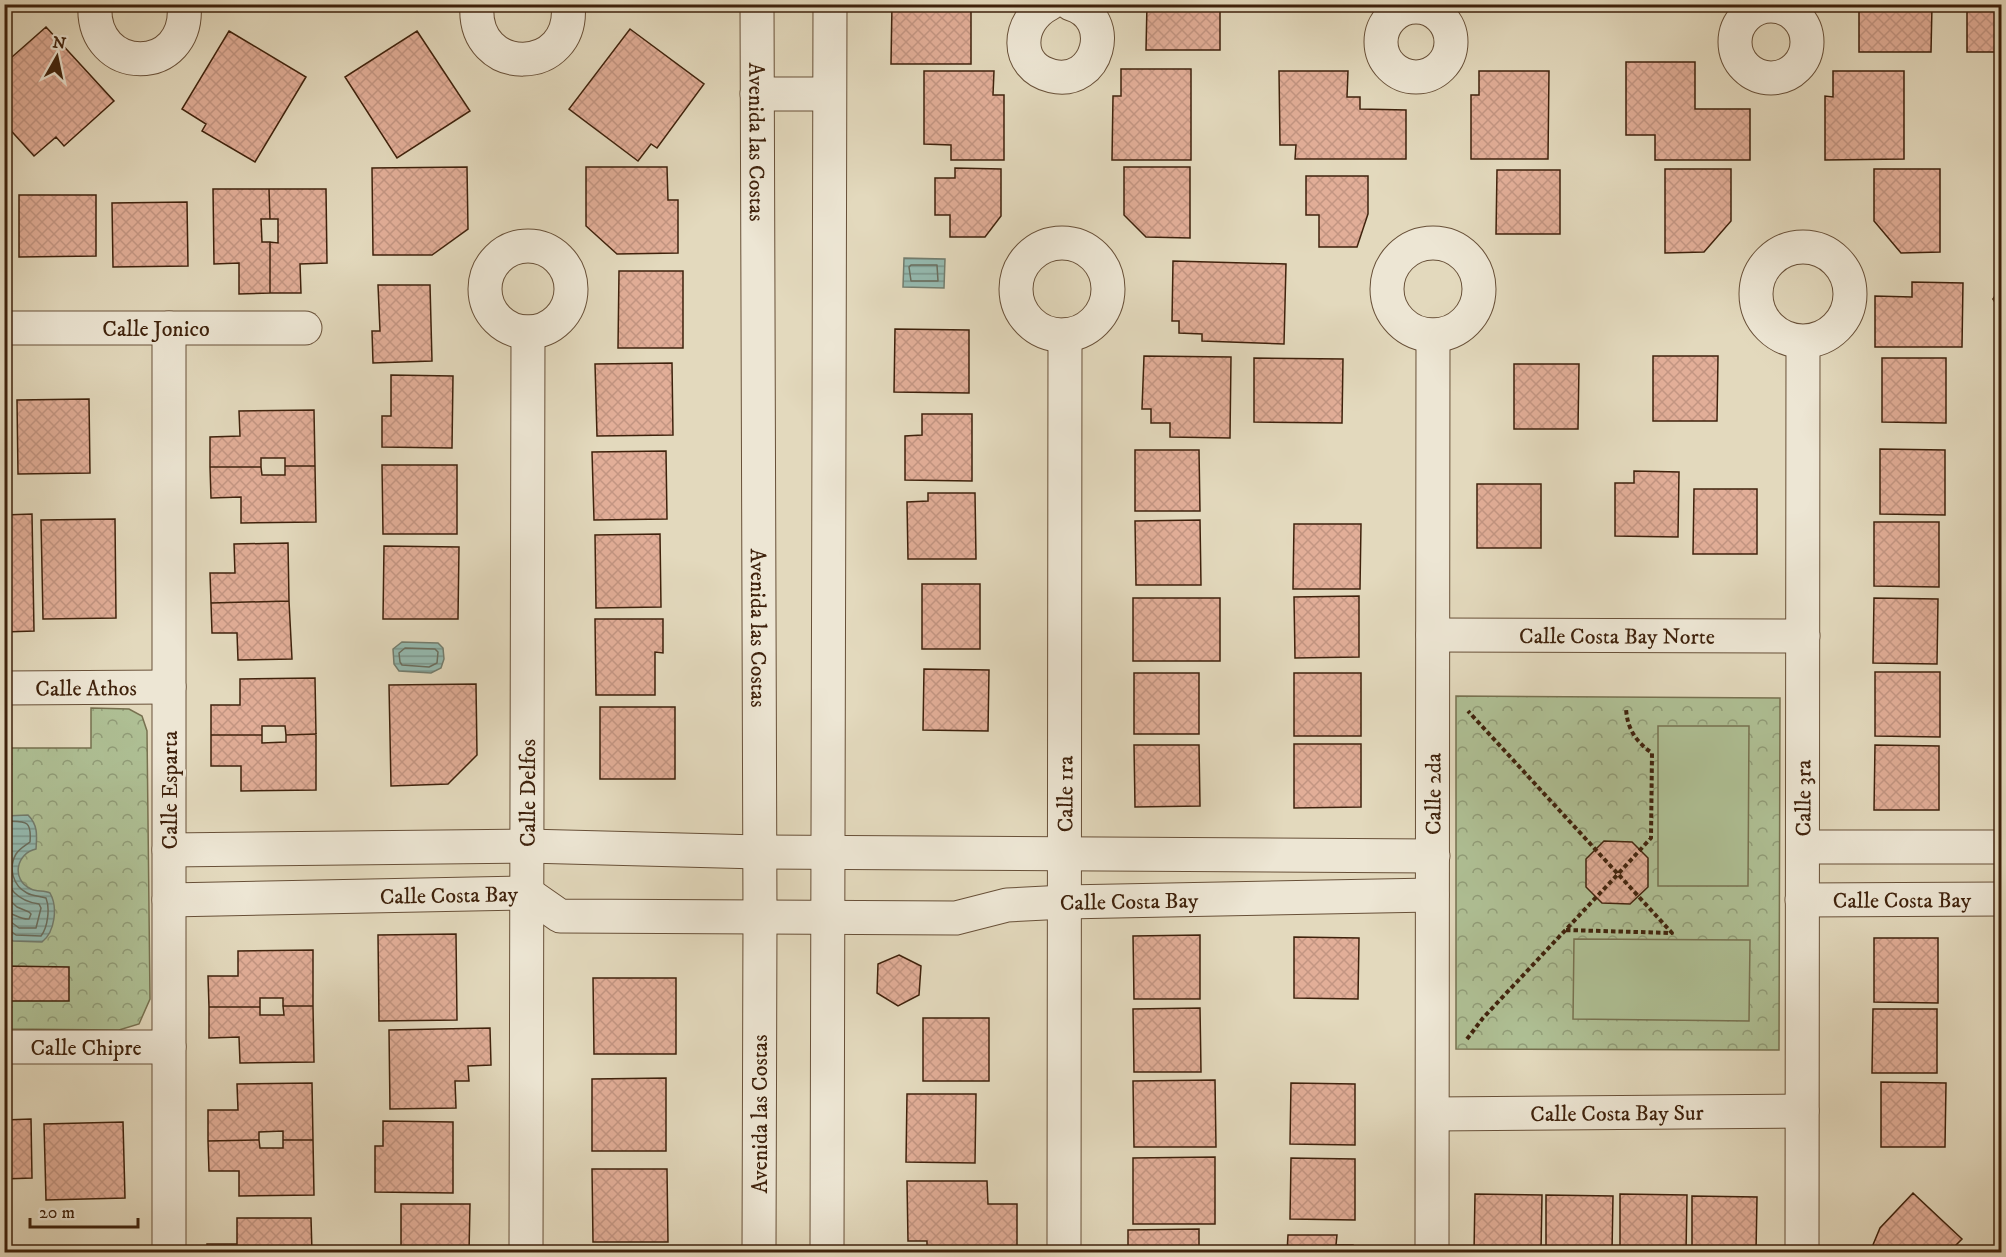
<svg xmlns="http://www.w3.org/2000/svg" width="2006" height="1257" font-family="'IM FELL DW Pica',serif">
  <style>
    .park { fill: url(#park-crowns); stroke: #777150; stroke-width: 1.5 }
    .garden { fill: #afc095; stroke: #777150; stroke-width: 1.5 }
    .water { fill: url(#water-rules); stroke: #737d6e; stroke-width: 1.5 }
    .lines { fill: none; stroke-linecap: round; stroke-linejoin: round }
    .shore { stroke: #6a6e5e; stroke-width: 1.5 }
    .building { fill: url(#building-cross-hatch); stroke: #3f220c; stroke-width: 1.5 }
    .minor-casing { stroke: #685038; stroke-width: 35 }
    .path { stroke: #3f220c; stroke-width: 4; stroke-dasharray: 4.5 3; stroke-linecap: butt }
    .minor { stroke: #ede6d4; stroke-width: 33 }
    .labels { text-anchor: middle; stroke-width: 6; stroke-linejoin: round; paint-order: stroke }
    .street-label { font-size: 22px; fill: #3f220c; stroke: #ede6d4 }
  </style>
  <defs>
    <pattern id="park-crowns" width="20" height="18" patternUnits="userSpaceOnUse" patternTransform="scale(1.5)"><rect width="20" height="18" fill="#afc095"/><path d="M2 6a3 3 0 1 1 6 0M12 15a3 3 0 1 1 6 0" fill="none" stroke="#909c78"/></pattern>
    <pattern id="water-rules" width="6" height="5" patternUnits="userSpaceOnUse" patternTransform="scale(1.5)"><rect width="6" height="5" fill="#95bab0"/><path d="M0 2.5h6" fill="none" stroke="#7b978e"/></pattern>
    <pattern id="building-cross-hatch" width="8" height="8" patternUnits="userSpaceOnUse" patternTransform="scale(1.5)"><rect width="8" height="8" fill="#e2ae98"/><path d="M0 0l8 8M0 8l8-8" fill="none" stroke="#c39582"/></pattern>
  </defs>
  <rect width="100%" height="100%" fill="#e3d9bd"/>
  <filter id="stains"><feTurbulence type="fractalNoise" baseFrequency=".00333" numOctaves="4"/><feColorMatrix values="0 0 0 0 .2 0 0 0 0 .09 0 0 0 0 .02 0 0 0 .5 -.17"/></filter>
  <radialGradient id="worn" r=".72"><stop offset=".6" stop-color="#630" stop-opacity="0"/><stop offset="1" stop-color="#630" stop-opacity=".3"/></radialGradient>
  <path class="park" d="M1456,696L1780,698L1779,1050L1456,1049Z
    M91,708L129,709L142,716L147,731L150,999L139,1024L119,1030L5,1029V748H91Z"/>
  <path class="garden" d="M1658,726H1749L1748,886H1658Z
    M1574,939L1750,940L1749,1021L1573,1019Z"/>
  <path class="water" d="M904,258L945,259L944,288L903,287Z
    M402,642L438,643L443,648L444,659L441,668L431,673L399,671L394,664L393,649Z
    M28,815C38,825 37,835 36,849C17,853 10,879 31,889C37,892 44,890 50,893C58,907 55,932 42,942L13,941L6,934L5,816Z"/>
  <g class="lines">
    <path class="shore" d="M911,265H937L938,281H911L909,267Z
      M405,648L435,649L438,652L437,663L429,667L402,665L400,662L399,653Z
      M4,821C24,822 32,818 30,842C26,845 19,849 16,854C8,868 13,886 27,893C32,896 40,896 46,898C50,908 48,927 41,936L16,935L9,930L4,929
      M4,867C6,889 18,901 39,904L41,908L36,928H19L11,922L4,921
      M4,895L17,907L29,912L31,914L29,919C20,920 14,913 4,912"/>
  </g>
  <path class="building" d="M892,4H971V64H891Z
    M1147,4H1220V50H1146Z
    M1859,4L1932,6L1931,52H1859Z
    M1981,4H2002V52H1967V6Z
    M46,27L114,101L64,146L56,137L34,156L4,123V64Z
    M630,29L704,84L657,148L651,144L638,161L569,109Z
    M229,31L306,77L255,162L202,131L206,124L182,109Z
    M417,31L470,111L397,158L345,77Z
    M1626,62H1695V109H1750V160H1655V135H1626Z
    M1121,69H1191V160H1112L1113,96H1121Z
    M924,71H994L993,95H1004V160H951V145L924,144Z
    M1279,71H1348L1347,97H1360V109L1406,110V159H1295L1296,145H1280Z
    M1479,71H1549L1548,159H1471V95H1479Z
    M1833,71H1904V159L1825,160V96L1833,97Z
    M2000,71H2002V145H2000Z
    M467,167L468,229L432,255H373L372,168Z
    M586,167H667L668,200H678V253L617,254L586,226Z
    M1124,167H1190V238L1146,237L1124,215Z
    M955,168L1001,169V216L985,237H950V215H935V178H955Z
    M1665,169H1731V221L1704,252L1665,253Z
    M1874,169H1940V252L1901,253L1874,221Z
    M1497,170H1560V234H1496Z
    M1306,176H1368V214L1357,247H1319V215H1306Z
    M213,189H269L270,219H261L262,242H270V293L239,294V263L214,264Z
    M269,189H326L327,263L300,264L301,293H270V242L278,243V219H270Z
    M19,195H96V256L19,257Z
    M187,202L188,266L113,267L112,203Z
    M1173,261L1286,264L1284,344L1202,341V334L1179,333V321H1172Z
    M619,271H683V348H618Z
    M1912,282L1963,283L1962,347H1875V296L1912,297Z
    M378,285H430L432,361L373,363L372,331H380Z
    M2002,285V314L1993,299Z
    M895,329L969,330V393L894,392Z
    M1144,356L1231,357L1230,438L1170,437V423H1151V409H1142Z
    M1653,356H1718L1717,421H1653Z
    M1254,358L1343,359L1342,423L1254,422Z
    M1882,358H1946V423L1882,422Z
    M672,363L673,435L597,436L595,364Z
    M1514,364H1579L1578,429H1514Z
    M391,375L453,376L452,448L382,447V416H391Z
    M89,399L90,473L18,474L17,400Z
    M314,410L315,466H285V458H261V467H210V437L240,436L239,411Z
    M922,414H972V481L905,480V436L922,435Z
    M1880,449L1945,450V515L1880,514Z
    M1135,450H1199L1200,511H1135Z
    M666,451L667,519L594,520L592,452Z
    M382,465H457V534H383Z
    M285,466H315L316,522L241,523V497L211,498L210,467H261L262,475H285Z
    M1634,471L1679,472L1678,537L1615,536V483H1634Z
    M1477,484H1541V548H1477Z
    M1694,489H1757V554H1693Z
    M928,493H975L976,559H908L907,502L928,501Z
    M32,514L34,631L4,632V515Z
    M115,519L116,618L43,619L41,520Z
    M1200,520L1201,585H1136L1135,521Z
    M1874,522H1939V587L1874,586Z
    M1294,524H1361L1360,589H1293Z
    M660,534L661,607L596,608L595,535Z
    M288,543L289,601L211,603L210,573H235L234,544Z
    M384,546L459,547L458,619H383Z
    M922,584H980V649H922Z
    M1359,596V657L1295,658L1294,597Z
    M1133,598H1220V661H1133Z
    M1874,598L1938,599L1937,664L1873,663Z
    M289,601L292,659L238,660L237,633H212L211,603Z
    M595,619H663V653L655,652V695H596Z
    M924,669L989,670L988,731L923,730Z
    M1875,672H1940V737L1875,736Z
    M1134,673H1199V734H1134Z
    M1294,673H1361V736H1294Z
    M315,678L316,734L286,735L285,726H262V735H211V705H240V679Z
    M476,684L477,755L448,784L391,786L389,685Z
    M600,707H675V779H600Z
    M316,734V790L241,791V766H211V735H262V743L286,742V735Z
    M1294,744H1361V807L1294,808Z
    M1134,745H1199L1200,806L1135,807Z
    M1875,745L1939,746V810H1874Z
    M1604,841L1632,842L1648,858V887L1630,904L1602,903L1586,887V859Z
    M456,934L457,1020L379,1021L378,935Z
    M1200,935V999H1134L1133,936Z
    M1294,937L1359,938L1358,999L1294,998Z
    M1874,938H1938V1003L1874,1002Z
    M313,950V1006H283V998H260V1007H209L208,976H238V951Z
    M899,955L921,966L919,995L898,1006L877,993L878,964Z
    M4,966L69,967V1001H4Z
    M593,978H676V1054H594Z
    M283,1006H313L314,1062L240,1063L239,1037L209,1038V1007H260V1015H284Z
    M1200,1008L1201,1072H1134L1133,1009Z
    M1873,1009H1937V1073H1872Z
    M923,1018H989V1081H923Z
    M490,1028L491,1065L468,1066L469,1081H455L456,1108L390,1109L389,1030Z
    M666,1078V1151H592V1079Z
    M1215,1080L1216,1147H1134L1133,1081Z
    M1881,1082L1946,1083L1945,1147H1881Z
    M312,1083L313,1140H283V1131L259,1132V1140L208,1141V1110H238L237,1084Z
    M1291,1083L1355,1084V1145L1290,1144Z
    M907,1094H976L975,1163L906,1162Z
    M31,1119L32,1178L4,1179V1120Z
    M383,1121L453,1122V1193L375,1192V1146H383Z
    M123,1122L125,1198L46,1200L44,1124Z
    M259,1140L260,1148H283V1140H313L314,1195L239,1196V1171H209L208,1141Z
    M1215,1157V1224H1133V1158Z
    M1291,1158L1355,1159V1220L1290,1219Z
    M592,1169H667L668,1242H593Z
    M907,1181H987L988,1204H1017V1252H927V1241H908Z
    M1913,1193L1962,1239L1949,1252H1870L1880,1228Z
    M1475,1194L1542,1195L1541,1252H1474Z
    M1620,1194L1687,1195L1686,1252H1620Z
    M1546,1195L1613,1196L1612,1252H1546Z
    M1692,1196L1757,1197L1756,1252H1692Z
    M401,1204H470L469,1252H401Z
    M237,1218H311L312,1252H207V1244H237Z
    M1199,1229V1252H1128V1230Z
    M1288,1235H1337L1336,1245H1353V1252H1287Z"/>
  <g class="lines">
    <g class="minor-casing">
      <g id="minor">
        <path d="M95,4C90,77 191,77 184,4"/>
        <path d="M477,4C471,79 576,76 568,4"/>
        <path id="s1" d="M757,4L760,917L759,1252"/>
        <path d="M1049,4C1016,21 1014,67 1052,76C1098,87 1117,18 1071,4"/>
        <circle cx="1771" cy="42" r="36"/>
        <circle cx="1416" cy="42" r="35"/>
        <path d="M757,94H829"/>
        <circle cx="1433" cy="289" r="46"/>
        <circle cx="1062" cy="289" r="46"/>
        <circle cx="528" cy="289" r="43"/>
        <circle cx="1803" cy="294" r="47"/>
        <path id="s2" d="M4,328H305"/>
        <path d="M169,328V1252"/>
        <path id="s3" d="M1433,635L1803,636"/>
        <path id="s4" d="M4,688L169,687"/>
        <path d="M1803,847H2002"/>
        <path d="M169,850L527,846L759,852L1433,856"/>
        <path id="s5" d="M169,900L527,893L560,916L956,918L1007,905L1065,902L1432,895"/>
        <path id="s6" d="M1802,900L2002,899"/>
        <path id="s7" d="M4,1047H169"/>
        <path id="s8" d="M1433,1114L1802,1111"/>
        <path id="s9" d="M526,1252L528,332"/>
        <path d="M827,1252L830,4"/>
        <path id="s10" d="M1064,1252L1065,335"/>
        <path id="s11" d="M1432,1252L1433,335"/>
        <path id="s12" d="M1802,1252L1803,342"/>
      </g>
    </g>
    <path class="path" d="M1566,930L1672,933L1618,874L1651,838L1652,753C1635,741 1627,728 1626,708
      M1467,1039L1483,1018L1618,874L1468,711"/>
    <use href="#minor" class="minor"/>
  </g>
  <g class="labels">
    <g class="street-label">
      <text dy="8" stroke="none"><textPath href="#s1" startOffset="138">Avenida las Costas</textPath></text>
      <text dy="8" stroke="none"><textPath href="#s2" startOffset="152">Calle Jonico</textPath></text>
      <text dy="8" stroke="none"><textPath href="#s1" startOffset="624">Avenida las Costas</textPath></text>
      <text dy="8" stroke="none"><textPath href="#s3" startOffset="184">Calle Costa Bay Norte</textPath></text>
      <text dy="8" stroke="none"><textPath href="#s4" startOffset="82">Calle Athos</textPath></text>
      <text transform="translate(169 790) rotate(-90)" y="8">Calle Esparta</text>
      <text dy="8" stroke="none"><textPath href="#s9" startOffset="459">Calle Delfos</textPath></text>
      <text dy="8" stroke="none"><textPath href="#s10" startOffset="458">Calle 1ra</textPath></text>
      <text dy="8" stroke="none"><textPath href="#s11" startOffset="458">Calle 2da</textPath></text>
      <text dy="8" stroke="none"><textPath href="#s12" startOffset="454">Calle 3ra</textPath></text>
      <text dy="8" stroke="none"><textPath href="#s5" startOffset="280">Calle Costa Bay</textPath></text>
      <text dy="8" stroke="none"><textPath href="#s6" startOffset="100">Calle Costa Bay</textPath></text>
      <text dy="8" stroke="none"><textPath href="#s5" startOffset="969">Calle Costa Bay</textPath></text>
      <text dy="8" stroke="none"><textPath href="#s7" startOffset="82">Calle Chipre</textPath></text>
      <text dy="8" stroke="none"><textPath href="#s8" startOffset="184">Calle Costa Bay Sur</textPath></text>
      <text transform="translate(759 1114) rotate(-90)" y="8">Avenida las Costas</text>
    </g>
  </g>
  <rect width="2006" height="1257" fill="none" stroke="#e3d9bd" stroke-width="24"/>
  <rect x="6" y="6" width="1994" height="1245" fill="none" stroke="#3f220c" stroke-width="3"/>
  <rect x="12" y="12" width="1982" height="1233" fill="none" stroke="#3f220c" stroke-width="1.5"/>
  <g transform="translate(57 57) rotate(9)" stroke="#ede6d4" stroke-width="4.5" paint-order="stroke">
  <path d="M0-4.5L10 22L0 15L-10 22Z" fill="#3f220c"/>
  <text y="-9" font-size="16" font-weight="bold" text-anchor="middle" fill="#3f220c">N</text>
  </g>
  <path d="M30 1218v9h108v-9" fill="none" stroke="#3f220c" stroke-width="3"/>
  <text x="39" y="1218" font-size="18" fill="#3f220c" stroke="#ede6d4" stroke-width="4.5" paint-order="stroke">20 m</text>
  <rect width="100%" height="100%" filter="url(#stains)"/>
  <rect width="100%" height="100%" fill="url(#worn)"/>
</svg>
